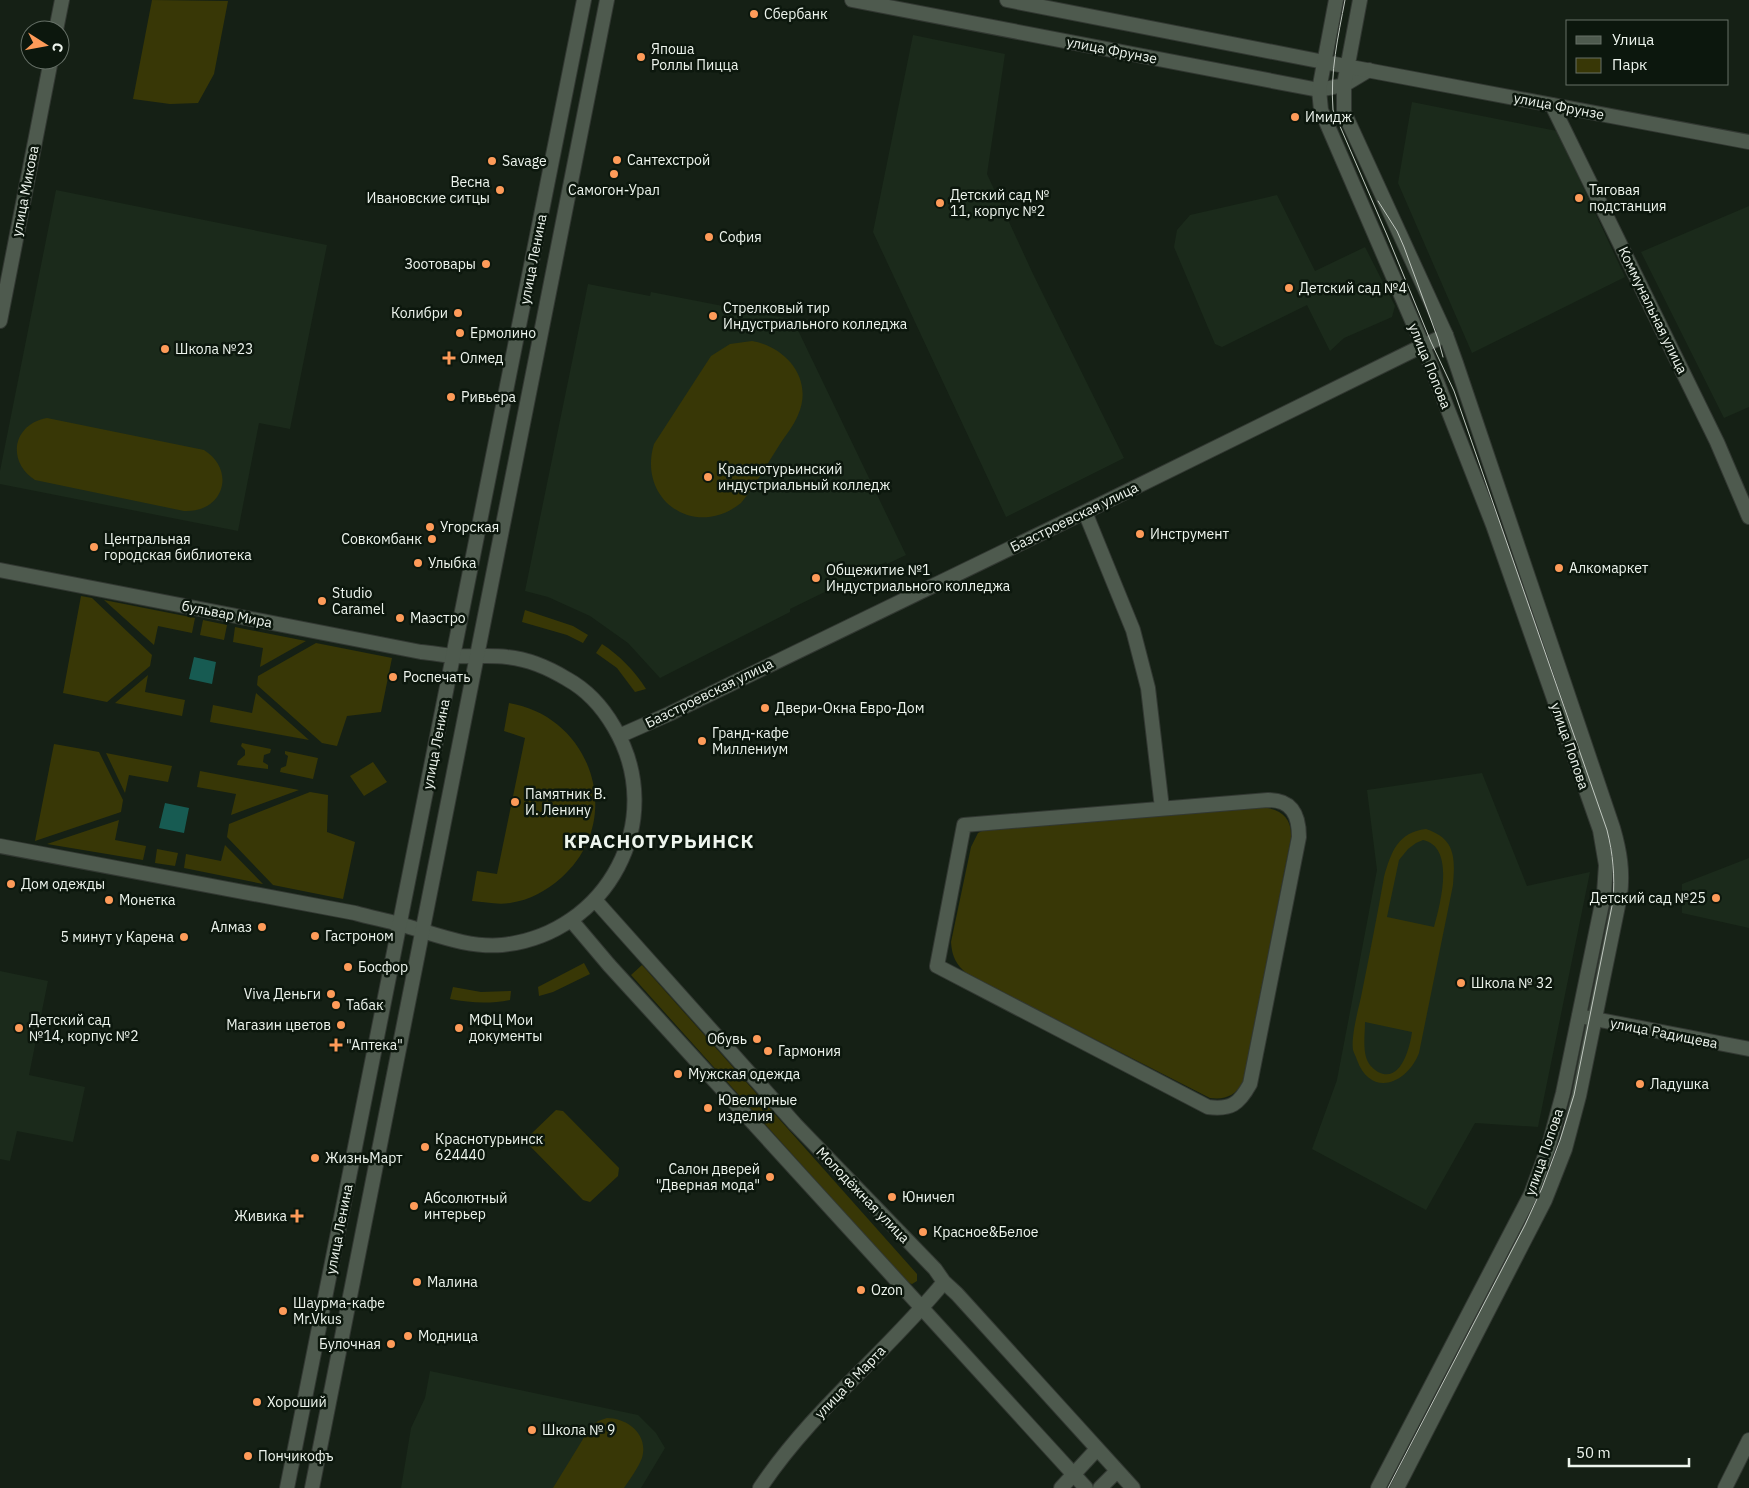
<svg xmlns="http://www.w3.org/2000/svg" width="1749" height="1488" font-family="'IBM Plex Sans',sans-serif">
  <style>
    .built { fill: #1b2a1b }
    .green { fill: #383706; fill-rule: evenodd }
    .water { fill: #175b52 }
    .lines { fill: none; stroke-linecap: round; stroke-linejoin: round }
    .minor-casing { stroke: #323832; stroke-width: 16 }
    .tertiary-casing { stroke: #323832; stroke-width: 16 }
    .minor { stroke: #4e5a4e; stroke-width: 14 }
    .tertiary { stroke: #4e5a4e; stroke-width: 14 }
    .tram { stroke: #c0c8c0; stroke-width: 1 }
    .poi-dot { fill: #fe9b59; stroke: #0c170d; stroke-width: 2 }
    .labels { text-anchor: middle; stroke-width: 5; stroke-linejoin: round; paint-order: stroke }
    .poi-label { font-size: 14px; fill: #eef5ee; stroke: #0c170d; text-anchor: start }
    .street-label { font-size: 14px; fill: #eef5ee; stroke: #0c170d }
    .district-label { font-size: 19px; font-weight: bold; letter-spacing: 1px; fill: #eef5ee; stroke: #0c170d }
  </style>
  <rect width="100%" height="100%" fill="#152015"/>
  <path class="built" d="M913,35L1005,54L987,174L1033,274L1124,458L1006,517L873,232Z
    M1412,102L1557,131L1625,277L1472,353L1398,183Z
    M56,190L327,245L290,429L259,423L238,531L0,484V471Z
    M1277,195L1315,271L1365,247L1395,306L1392,317L1344,338L1330,351L1307,305L1222,347L1215,344L1174,247L1177,230L1190,215Z
    M1749,206V407L1724,418L1641,252Z
    M588,284L650,296L651,292L790,319V322L795,324L906,555L887,564L886,562L790,609V612L660,678L628,643L590,616L548,597L525,591Z
    M1482,773L1527,886L1590,872L1538,1127L1475,1123L1426,1210L1312,1149L1337,1080L1377,870L1367,790Z
    M1749,858V928L1682,913V884Z
    M0,971L48,981L29,1075L85,1087L73,1142L17,1131L10,1161L0,1159Z
    M430,1371L638,1415L656,1433L665,1448L641,1488H401L411,1428L425,1398Z"/>
  <path class="green" d="M152,0L228,1L214,74L198,103L170,104L133,99Z
    M752,341C786,347 814,379 798,415C794,425 786,435 780,444C767,464 756,485 741,503C695,540 637,500 654,444L711,356L730,344Z
    M47,418L204,450C237,471 223,513 184,511L35,480C6,461 13,424 47,418Z
    M81,596L92,598L152,655L150,666L107,702L63,693Z
    M104,600L195,618L192,633L158,626L154,645Z
    M525,610L573,626L588,635L583,643L567,635L522,622Z
    M203,620L227,625L224,640L200,635Z
    M235,627L306,641L260,667L263,648L233,642Z
    M316,643L392,658L381,712L347,716L337,746L322,743L257,685L258,676Z
    M602,644C619,655 635,671 646,689L635,692L617,668L596,653Z
    M148,675L145,692L185,700L182,716L115,703Z
    M256,693L309,740L210,722L213,705L252,713Z
    M509,703C593,717 626,821 561,878C546,891 530,900 510,903C497,905 485,902 472,901L477,871L497,874L525,738L504,731Z
    M242,743L271,749L270,753L264,755L263,762L268,765V769L237,765L238,761L245,755V750L241,746Z
    M54,744L99,752L123,800L121,812L35,841Z
    M285,751L318,758L313,779L280,772L281,768L286,766L288,756L285,754Z
    M106,753L172,766L168,782L129,775L125,793Z
    M373,762L387,782L364,796L350,776Z
    M200,771L299,790L231,815L236,794L197,787Z
    M310,792L328,795L327,832L355,842L343,899L273,885L227,837L229,824Z
    M1263,807C1282,810 1292,818 1291,838L1243,1082C1235,1096 1225,1100 1210,1098L967,974C956,964 952,957 951,942L971,847L978,833L984,830Z
    M119,820L115,840L146,846L143,860L47,844Z
    M1426,829C1456,839 1455,858 1453,885L1419,1053C1407,1084 1371,1098 1357,1060C1356,1057 1354,1053 1353,1050C1351,1037 1358,1010 1361,997C1369,957 1377,917 1384,877C1391,852 1398,832 1426,829ZM1423,840C1456,847 1440,905 1434,927L1387,917L1399,860L1408,849L1416,843ZM1365,1022L1412,1032C1410,1047 1401,1084 1378,1072C1372,1068 1368,1064 1366,1057C1363,1046 1365,1033 1365,1022Z
    M225,845L263,884L184,868L186,854L221,861Z
    M157,849L178,853L175,866L155,863Z
    M584,963L590,974L553,992L539,996L538,987Z
    M642,965L917,1274V1281L912,1284L907,1282L631,975Z
    M453,987L481,992L511,991L510,1000C489,1004 471,1003 450,999Z
    M556,1110L563,1111L619,1168L618,1176L590,1202L583,1200L527,1143L529,1136Z
    M607,1418C627,1418 649,1434 642,1458C638,1468 630,1479 624,1488H553L591,1426L598,1421Z"/>
  <path class="water" d="M194,657L216,662L212,684L189,679Z
    M165,803L189,808L184,833L159,828Z"/>
  <g class="lines">
    <g class="minor-casing">
      <path id="minor" d="M852,0L1319,90L1344,85L1369,70
        M1007,0L1324,62
        M56,30L62,0
        M1552,105L1717,442L1749,517
        M0,321L51,60
        M1085,512L1133,630L1148,688L1162,808
        M0,570L421,652C432,653 443,655 454,656C472,657 490,655 507,657C528,659 549,668 567,679C587,690 603,708 614,727C669,820 607,934 502,945C466,948 433,933 399,924C384,920 369,917 355,913L0,846
        M619,736L669,714L1085,512L1414,350L1446,335
        M1268,800C1292,800 1299,815 1299,837L1250,1084C1239,1104 1231,1110 1208,1107L937,966L964,825Z
        M595,900L795,1124L935,1269L944,1282L957,1294L1133,1488
        M571,920L609,965L1086,1488
        M1579,1016L1749,1049
        M760,1488C812,1410 886,1353 944,1282
        M1061,1488L1097,1449
        M1100,1488L1117,1471
        M1725,1488L1749,1440"/>
    </g>
    <g class="tertiary-casing">
      <path id="tertiary" d="M1336,0L1319,90L1321,110L1423,346L1493,525L1600,830L1606,865L1604,894L1563,1093L1549,1145L1531,1194L1378,1488
        M1360,0L1344,85V112L1446,335L1456,363L1613,828C1620,852 1623,872 1620,896L1579,1096L1565,1149L1545,1200L1397,1488
        M1324,62L1749,142
        M287,1488L584,0
        M312,1488L607,0"/>
    </g>
    <use href="#minor" class="minor"/>
    <use href="#tertiary" class="tertiary"/>
    <path class="tram" d="M1345,0C1338,37 1330,72 1333,110L1387,235L1431,342L1454,391L1607,830C1613,854 1615,876 1613,901L1574,1095L1560,1140L1542,1188L1525,1225L1388,1488
      M1378,201L1397,231L1404,247L1438,339L1443,357"/>
  </g>
  <g class="poi-dot">
    <circle cx="754" cy="14" r="5"/>
    <circle cx="641" cy="57" r="5"/>
    <circle cx="1295" cy="117" r="5"/>
    <circle cx="617" cy="160" r="5"/>
    <circle cx="492" cy="161" r="5"/>
    <circle cx="614" cy="174" r="5"/>
    <circle cx="500" cy="190" r="5"/>
    <circle cx="1579" cy="198" r="5"/>
    <circle cx="940" cy="203" r="5"/>
    <circle cx="709" cy="237" r="5"/>
    <circle cx="486" cy="264" r="5"/>
    <circle cx="1289" cy="288" r="5"/>
    <circle cx="458" cy="313" r="5"/>
    <circle cx="713" cy="316" r="5"/>
    <circle cx="460" cy="333" r="5"/>
    <circle cx="165" cy="349" r="5"/>
    <path d="M446.5 350.5h5v5h5v5h-5v5h-5v-5h-5v-5h5z"/>
    <circle cx="451" cy="397" r="5"/>
    <circle cx="708" cy="477" r="5"/>
    <circle cx="430" cy="527" r="5"/>
    <circle cx="1140" cy="534" r="5"/>
    <circle cx="432" cy="539" r="5"/>
    <circle cx="94" cy="547" r="5"/>
    <circle cx="418" cy="563" r="5"/>
    <circle cx="1559" cy="568" r="5"/>
    <circle cx="816" cy="578" r="5"/>
    <circle cx="322" cy="601" r="5"/>
    <circle cx="400" cy="618" r="5"/>
    <circle cx="393" cy="677" r="5"/>
    <circle cx="765" cy="708" r="5"/>
    <circle cx="702" cy="741" r="5"/>
    <circle cx="515" cy="802" r="5"/>
    <circle cx="11" cy="884" r="5"/>
    <circle cx="1716" cy="898" r="5"/>
    <circle cx="109" cy="900" r="5"/>
    <circle cx="262" cy="927" r="5"/>
    <circle cx="315" cy="936" r="5"/>
    <circle cx="184" cy="937" r="5"/>
    <circle cx="348" cy="967" r="5"/>
    <circle cx="1461" cy="983" r="5"/>
    <circle cx="331" cy="994" r="5"/>
    <circle cx="336" cy="1005" r="5"/>
    <circle cx="341" cy="1025" r="5"/>
    <circle cx="19" cy="1028" r="5"/>
    <circle cx="459" cy="1028" r="5"/>
    <circle cx="757" cy="1039" r="5"/>
    <path d="M333.5 1037.5h5v5h5v5h-5v5h-5v-5h-5v-5h5z"/>
    <circle cx="768" cy="1051" r="5"/>
    <circle cx="678" cy="1074" r="5"/>
    <circle cx="1640" cy="1084" r="5"/>
    <circle cx="708" cy="1108" r="5"/>
    <circle cx="425" cy="1147" r="5"/>
    <circle cx="315" cy="1158" r="5"/>
    <circle cx="770" cy="1177" r="5"/>
    <circle cx="892" cy="1197" r="5"/>
    <circle cx="414" cy="1206" r="5"/>
    <path d="M294.5 1208.5h5v5h5v5h-5v5h-5v-5h-5v-5h5z"/>
    <circle cx="923" cy="1232" r="5"/>
    <circle cx="417" cy="1282" r="5"/>
    <circle cx="861" cy="1290" r="5"/>
    <circle cx="283" cy="1311" r="5"/>
    <circle cx="408" cy="1336" r="5"/>
    <circle cx="391" cy="1344" r="5"/>
    <circle cx="257" cy="1402" r="5"/>
    <circle cx="532" cy="1430" r="5"/>
    <circle cx="248" cy="1456" r="5"/>
  </g>
  <g class="labels">
    <g class="poi-label">
      <text x="764" y="19">Сбербанк</text>
      <text x="651" y="54">Япоша<tspan x="651" dy="16">Роллы Пицца</tspan></text>
      <text x="1305" y="122">Имидж</text>
      <text x="627" y="165">Сантехстрой</text>
      <text x="502" y="166">Savage</text>
      <text x="490" y="187" text-anchor="end">Весна<tspan x="490" dy="16">Ивановские ситцы</tspan></text>
      <text x="614" y="195" text-anchor="middle">Самогон-Урал</text>
      <text x="1589" y="195">Тяговая<tspan x="1589" dy="16">подстанция</tspan></text>
      <text x="950" y="200">Детский сад №<tspan x="950" dy="16">11, корпус №2</tspan></text>
      <text x="719" y="242">София</text>
      <text x="476" y="269" text-anchor="end">Зоотовары</text>
      <text x="1299" y="293">Детский сад №4</text>
      <text x="723" y="313">Стрелковый тир<tspan x="723" dy="16">Индустриального колледжа</tspan></text>
      <text x="448" y="318" text-anchor="end">Колибри</text>
      <text x="470" y="338">Ермолино</text>
      <text x="175" y="354">Школа №23</text>
      <text x="460" y="363">Олмед</text>
      <text x="461" y="402">Ривьера</text>
      <text x="718" y="474">Краснотурьинский<tspan x="718" dy="16">индустриальный колледж</tspan></text>
      <text x="440" y="532">Угорская</text>
      <text x="1150" y="539">Инструмент</text>
      <text x="104" y="544">Центральная<tspan x="104" dy="16">городская библиотека</tspan></text>
      <text x="422" y="544" text-anchor="end">Совкомбанк</text>
      <text x="428" y="568">Улыбка</text>
      <text x="1569" y="573">Алкомаркет</text>
      <text x="826" y="575">Общежитие №1<tspan x="826" dy="16">Индустриального колледжа</tspan></text>
      <text x="332" y="598">Studio<tspan x="332" dy="16">Caramel</tspan></text>
      <text x="410" y="623">Маэстро</text>
      <text x="403" y="682">Роспечать</text>
      <text x="775" y="713">Двери-Окна Евро-Дом</text>
      <text x="712" y="738">Гранд-кафе<tspan x="712" dy="16">Миллениум</tspan></text>
      <text x="525" y="799">Памятник В.<tspan x="525" dy="16">И. Ленину</tspan></text>
      <text x="21" y="889">Дом одежды</text>
      <text x="1706" y="903" text-anchor="end">Детский сад №25</text>
      <text x="119" y="905">Монетка</text>
      <text x="252" y="932" text-anchor="end">Алмаз</text>
      <text x="325" y="941">Гастроном</text>
      <text x="174" y="942" text-anchor="end">5 минут у Карена</text>
      <text x="358" y="972">Босфор</text>
      <text x="1471" y="988">Школа № 32</text>
      <text x="321" y="999" text-anchor="end">Viva Деньги</text>
      <text x="346" y="1010">Табак</text>
      <text x="29" y="1025">Детский сад<tspan x="29" dy="16">№14, корпус №2</tspan></text>
      <text x="469" y="1025">МФЦ Мои<tspan x="469" dy="16">документы</tspan></text>
      <text x="331" y="1030" text-anchor="end">Магазин цветов</text>
      <text x="747" y="1044" text-anchor="end">Обувь</text>
      <text x="346" y="1050">"Аптека"</text>
      <text x="778" y="1056">Гармония</text>
      <text x="688" y="1079">Мужская одежда</text>
      <text x="1650" y="1089">Ладушка</text>
      <text x="718" y="1105">Ювелирные<tspan x="718" dy="16">изделия</tspan></text>
      <text x="435" y="1144">Краснотурьинск<tspan x="435" dy="16">624440</tspan></text>
      <text x="325" y="1163">ЖизньМарт</text>
      <text x="760" y="1174" text-anchor="end">Салон дверей<tspan x="760" dy="16">"Дверная мода"</tspan></text>
      <text x="902" y="1202">Юничел</text>
      <text x="424" y="1203">Абсолютный<tspan x="424" dy="16">интерьер</tspan></text>
      <text x="287" y="1221" text-anchor="end">Живика</text>
      <text x="933" y="1237">Красное&amp;Белое</text>
      <text x="427" y="1287">Малина</text>
      <text x="871" y="1295">Ozon</text>
      <text x="293" y="1308">Шаурма-кафе<tspan x="293" dy="16">Mr.Vkus</tspan></text>
      <text x="418" y="1341">Модница</text>
      <text x="381" y="1349" text-anchor="end">Булочная</text>
      <text x="267" y="1407">Хороший</text>
      <text x="542" y="1435">Школа № 9</text>
      <text x="258" y="1461">Пончикофъ</text>
    </g>
    <g class="street-label">
      <text transform="translate(1112 50) rotate(11)" y="5">улица Фрунзе</text>
      <text transform="translate(1559 106) rotate(11)" y="5">улица Фрунзе</text>
      <text transform="translate(25 191) rotate(-79)" y="5">улица Микова</text>
      <text transform="translate(533 259) rotate(-79)" y="5">улица Ленина</text>
      <text transform="translate(1653 310) rotate(64)" y="5">Коммунальная улица</text>
      <text transform="translate(1430 366) rotate(68)" y="5">улица Попова</text>
      <text transform="translate(1074 517) rotate(-26)" y="5">Базстроевская улица</text>
      <text transform="translate(227 614) rotate(11)" y="5">бульвар Мира</text>
      <text transform="translate(709 693) rotate(-26)" y="5">Базстроевская улица</text>
      <text transform="translate(436 744) rotate(-79)" y="5">улица Ленина</text>
      <text transform="translate(1570 746) rotate(71)" y="5">улица Попова</text>
      <text transform="translate(1664 1033) rotate(11)" y="5">улица Радищева</text>
      <text transform="translate(1544 1152) rotate(-71)" y="5">улица Попова</text>
      <text transform="translate(863 1195) rotate(46)" y="5">Молодёжная улица</text>
      <text transform="translate(339 1229) rotate(-79)" y="5">улица Ленина</text>
      <text transform="translate(850 1382) rotate(-46)" y="5">улица 8 Марта</text>
    </g>
    <g class="district-label">
      <text x="659" y="848">КРАСНОТУРЬИНСК</text>
    </g>
  </g>
  <rect x="1566" y="20" width="162" height="65" fill="#0c170d" stroke="#667067"/>
  <rect x="1576" y="36" width="25" height="8" fill="#4e5a4e" stroke="#667067"/>
  <text x="1612" y="45" font-size="15" fill="#eef5ee">Улица</text>
  <rect x="1576" y="58" width="25" height="15" fill="#383706" stroke="#667067"/>
  <text x="1612" y="70" font-size="15" fill="#eef5ee">Парк</text>
  <g transform="translate(45 45) rotate(101)"><circle r="24" fill="#0c170d" stroke="#667067"/>
  <path d="M0-4L9 19L0 12L-9 19Z" fill="#fe9b59"/>
  <text y="-8" font-size="14" font-weight="bold" text-anchor="middle" fill="#eef5ee">С</text>
  </g>
  <path d="M1569 1458v8h120v-8" fill="none" stroke="#eef5ee" stroke-width="2.5"/>
  <text x="1576" y="1458" font-size="15" fill="#eef5ee" stroke="#0c170d" stroke-width="4" paint-order="stroke">50 m</text>
</svg>
